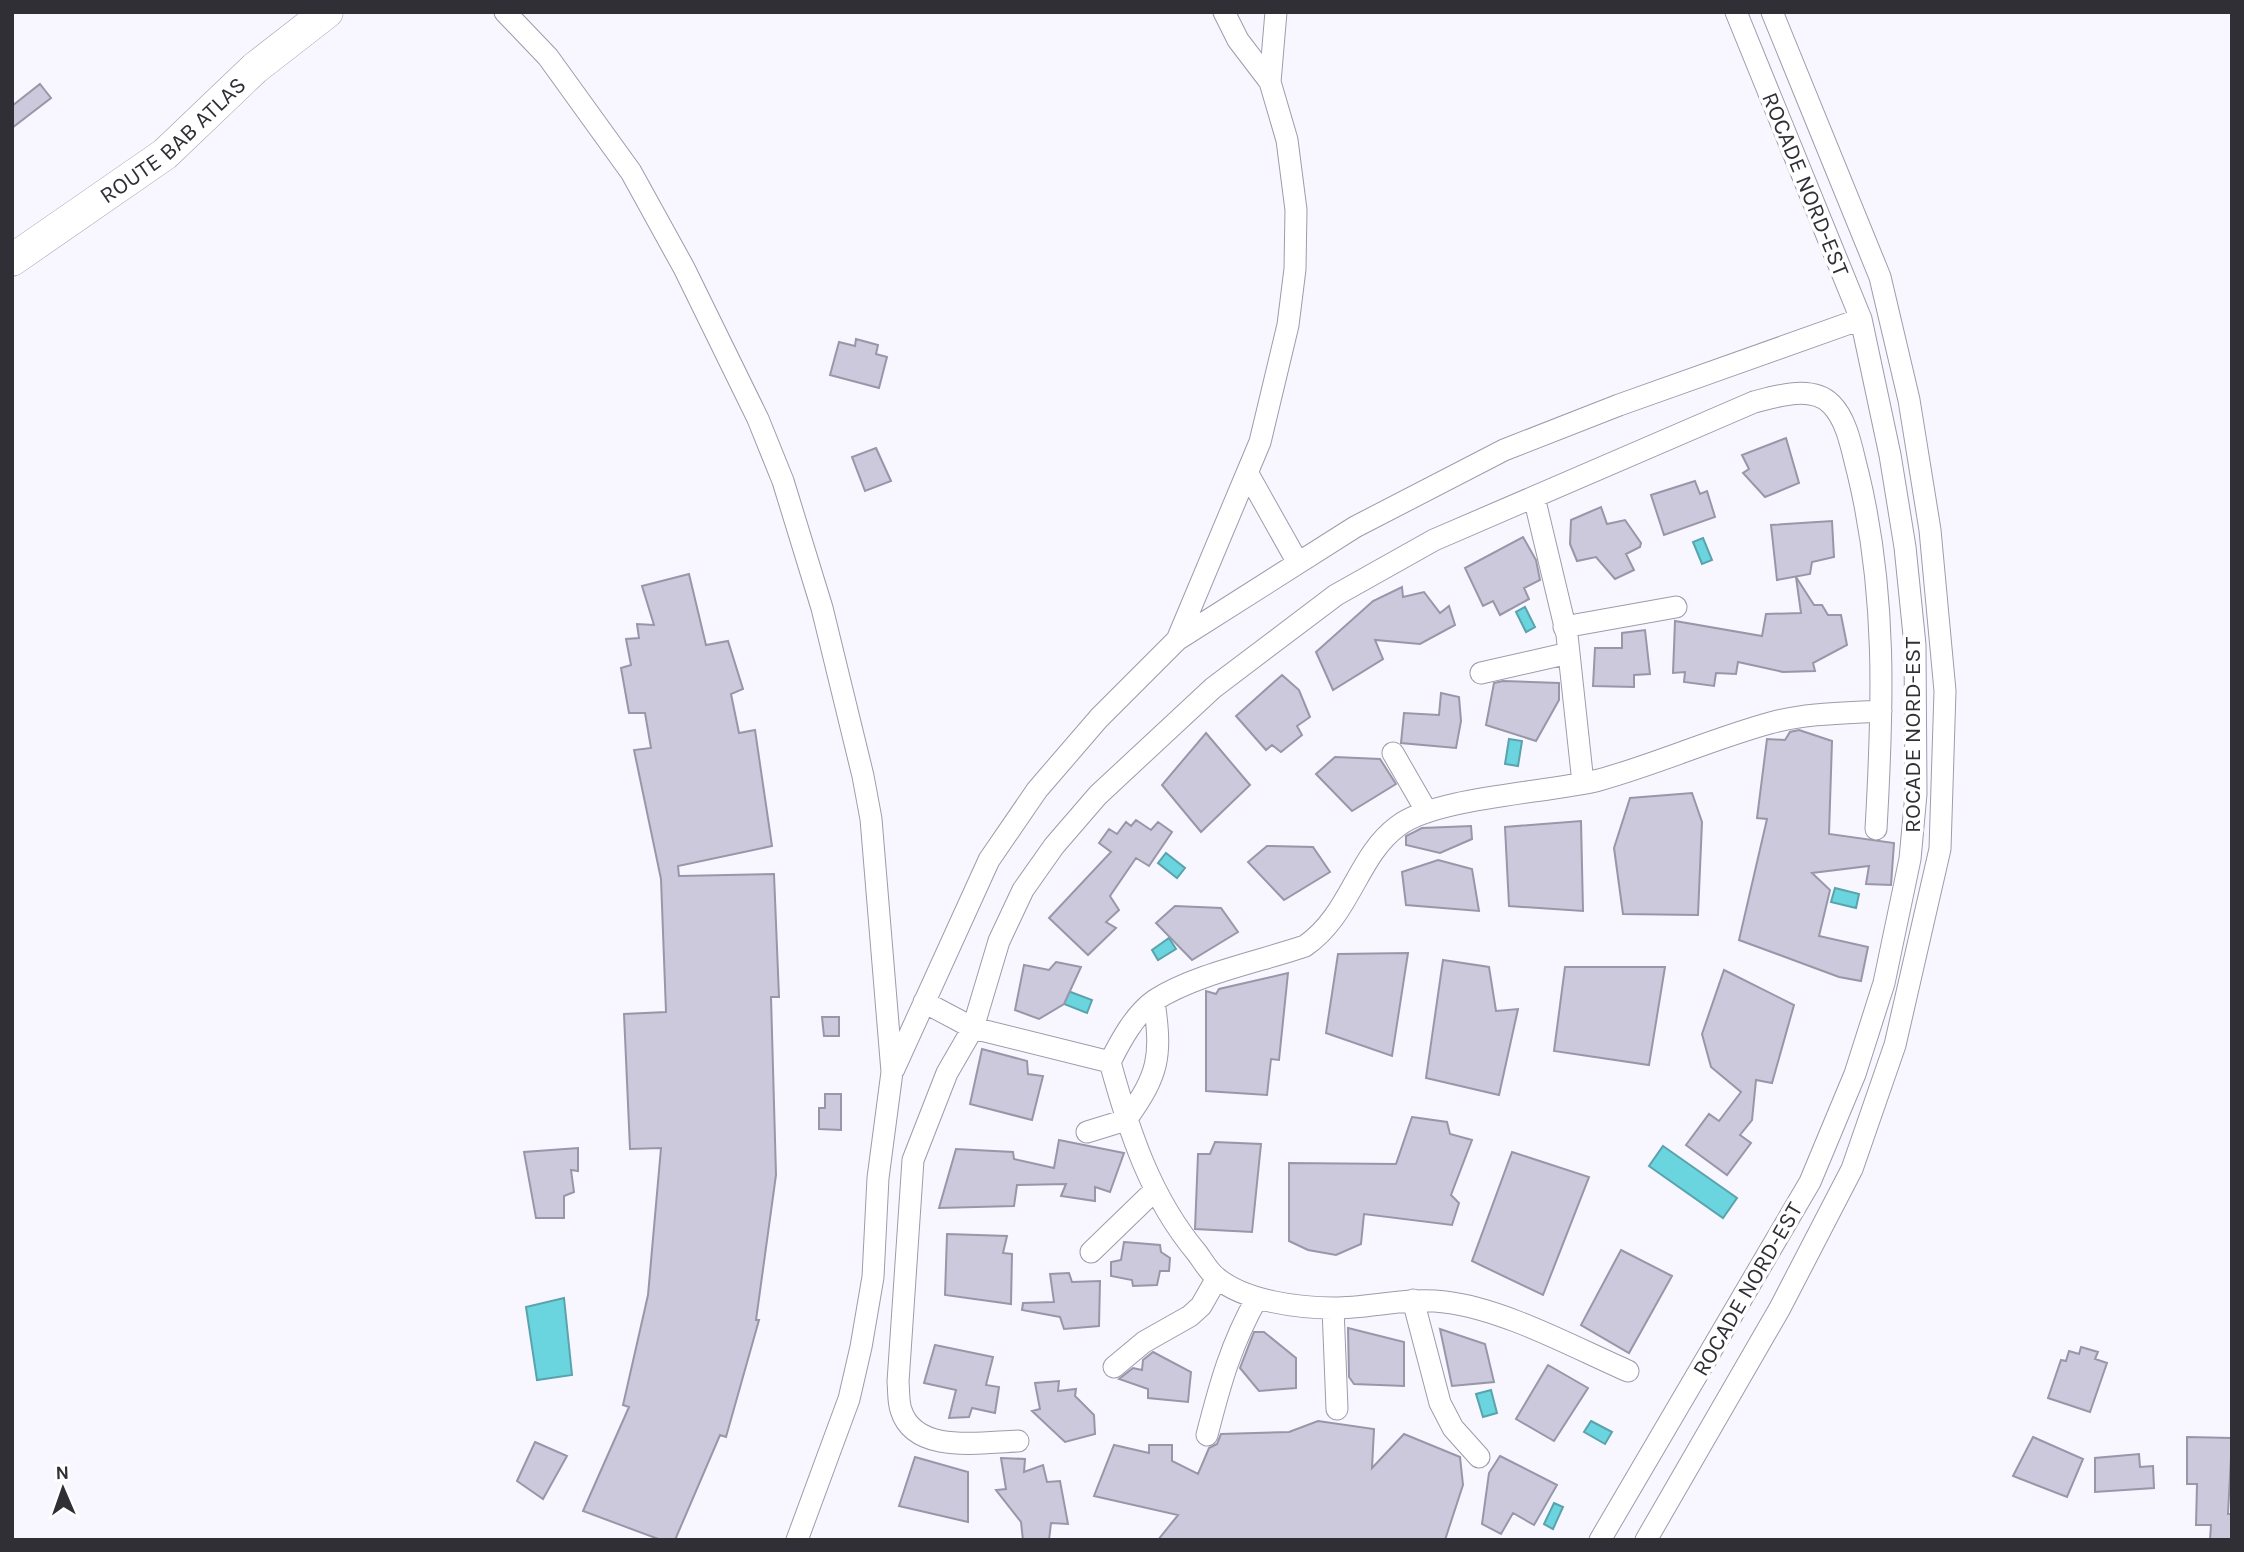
<svg xmlns="http://www.w3.org/2000/svg" width="2244" height="1552" font-family="Karla,sans-serif">
  <style>
    .water { fill: #6bd5df; stroke: #5aa3ac; stroke-width: 2 }
    .building { fill: #ccc9dd; stroke: #9896a9; stroke-width: 2 }
    .lines { fill: none; stroke-linecap: round; stroke-linejoin: round }
    .minor-casing { stroke: #a09aac; stroke-width: 23 }
    .highway-casing { stroke: #a09aac; stroke-width: 33 }
    .minor { stroke: #fff; stroke-width: 21 }
    .highway { stroke: #fff; stroke-width: 32 }
    .labels { text-anchor: middle; stroke-width: 7; stroke-linejoin: round; paint-order: stroke }
    .street-label { font-size: 23px; fill: #312f36; stroke: #fff }
  </style>
  <rect width="100%" height="100%" fill="#f8f6fe"/>
  <path class="water" d="M1703,538L1712,560L1702,564L1693,542Z
    M1525,607L1535,627L1526,632L1516,612Z
    M1509,739L1522,741L1518,766L1505,764Z
    M1166,853L1185,868L1177,878L1158,863Z
    M1835,888L1859,894L1856,908L1831,902Z
    M1169,938L1176,949L1158,960L1152,950Z
    M1068,991L1092,1000L1087,1013L1064,1004Z
    M1663,1146L1737,1198L1723,1218L1649,1166Z
    M564,1298L572,1375L537,1380L526,1307Z
    M1491,1390L1497,1413L1483,1417L1476,1394Z
    M1591,1421L1612,1432L1605,1444L1584,1432Z
    M1554,1503L1563,1507L1553,1529L1544,1524Z"/>
  <path class="building" d="M40,84L51,98L12,128V106Z
    M856,339L878,345L876,354L887,357L879,388L830,375L839,342L855,346Z
    M1786,438L1799,483L1765,497L1743,473L1749,469L1742,455Z
    M876,448L891,481L865,491L852,457Z
    M1695,481L1700,494L1707,491L1715,517L1664,535L1651,495Z
    M1601,507L1607,524L1625,520L1641,543L1640,547L1626,554L1634,570L1615,579L1596,557L1577,561L1570,544L1571,520Z
    M1832,521L1834,557L1812,562L1810,574L1777,580L1771,525Z
    M1523,537L1536,560L1540,580L1524,588L1529,599L1500,615L1493,601L1483,606L1465,568Z
    M689,574L706,645L728,641L743,689L731,694L739,733L755,730L772,846L678,866L679,876L774,874L779,997H771L776,1175L756,1320H759L726,1437L720,1435L675,1540H661L583,1511L629,1407L623,1405L648,1295L661,1148L630,1149L624,1014L666,1012L661,879L634,750L651,748L645,713H629L621,668L631,665L626,639L639,638L637,624L654,625L642,586Z
    M1796,577L1814,605H1822L1828,615H1841L1847,645L1813,663L1815,671L1783,672L1738,662L1736,674L1716,673L1714,686L1684,682L1685,672L1673,673L1675,621L1762,636L1766,614L1801,613Z
    M1402,587L1403,597L1424,592L1440,613L1449,606L1455,625L1420,644L1375,640L1383,659L1333,690L1316,652L1373,601Z
    M1645,630L1650,674L1634,675V687L1593,686L1595,648H1622V633Z
    M1282,675L1299,690L1310,717L1297,726L1302,735L1281,752L1272,745L1266,750L1236,716Z
    M1503,681L1559,683V700L1536,741L1486,725L1494,683Z
    M1441,693L1459,697L1461,721L1456,748L1401,743L1404,713L1439,715Z
    M1799,730L1832,741L1829,834L1894,843L1891,885L1866,884L1869,866L1812,873L1830,890L1819,936L1868,947L1861,981L1839,977L1739,940L1767,819L1757,818L1767,739L1785,740L1790,732Z
    M1206,733L1250,785L1201,832L1162,785Z
    M1335,757L1380,759L1396,784L1352,811L1316,774Z
    M1692,793L1702,822L1698,915L1623,914L1614,848L1630,798Z
    M1136,820L1151,830L1158,822L1172,832L1149,866L1136,858L1110,896L1119,910L1106,922L1116,928L1088,955L1049,918L1111,852L1099,843L1109,829L1117,834L1126,822L1131,826Z
    M1581,821L1583,911L1509,906L1505,827Z
    M1471,826L1472,839L1440,853L1406,845V836L1422,828Z
    M1267,846L1313,847L1330,872L1284,900L1248,862Z
    M1438,860L1472,869L1479,911L1406,905L1402,872Z
    M1175,906L1221,908L1238,932L1192,960L1156,923Z
    M1408,953L1392,1056L1326,1033L1338,954Z
    M1443,960L1489,967L1496,1011L1518,1009L1499,1095L1426,1078Z
    M1056,962L1081,967L1064,1004L1039,1019L1015,1010L1024,965L1049,970Z
    M1565,967H1665L1649,1065L1554,1051Z
    M1724,970L1794,1005L1772,1083L1756,1080L1752,1120L1740,1135L1751,1143L1727,1175L1686,1145L1709,1114L1719,1121L1741,1092L1711,1067L1702,1034Z
    M1288,973L1279,1060L1271,1059L1267,1095L1206,1091V991L1216,994L1219,989Z
    M822,1017H839V1036H824Z
    M982,1049L1027,1061L1028,1074L1043,1076L1032,1120L970,1104Z
    M825,1094H841V1130L819,1129V1108H825Z
    M1412,1117L1447,1122L1450,1134L1472,1140L1451,1195L1459,1203L1452,1225L1364,1214L1361,1244L1336,1255L1308,1250L1289,1241V1163L1396,1164Z
    M1059,1140L1124,1153L1110,1192L1095,1187V1201L1061,1196L1066,1184L1017,1185L1014,1206L939,1208L956,1149L1013,1152L1014,1159L1054,1168Z
    M1215,1142L1261,1144L1252,1232L1195,1229L1198,1154H1210Z
    M578,1148V1171L571,1170L574,1192L564,1196V1218H536L524,1152Z
    M1512,1152L1589,1177L1543,1295L1472,1261Z
    M947,1234L1007,1236L1003,1253L1012,1254L1011,1304L945,1295Z
    M1124,1242L1160,1245L1161,1252L1170,1258L1169,1271H1160L1157,1285L1133,1286L1132,1280L1111,1276V1262L1121,1260Z
    M1621,1250L1672,1276L1629,1353L1581,1325Z
    M1069,1273L1072,1282L1100,1281L1099,1326L1064,1329L1060,1317L1022,1310L1023,1303L1054,1302L1050,1274Z
    M1348,1328L1404,1342V1386L1354,1384L1349,1377Z
    M1440,1329L1485,1344L1494,1382L1452,1386Z
    M1254,1332H1264L1296,1358V1388L1259,1391L1240,1368Z
    M935,1345L993,1357L986,1385L999,1387L995,1413L972,1408L969,1417L949,1418L956,1390L924,1383Z
    M2081,1347L2098,1352L2095,1359L2107,1363L2090,1412L2048,1398L2061,1360L2066,1361L2069,1351L2079,1354Z
    M1153,1352L1191,1372L1188,1402L1148,1398V1389L1119,1379L1133,1368L1142,1370L1143,1360Z
    M1548,1365L1588,1388L1554,1441L1516,1419Z
    M1059,1381L1058,1391L1076,1389L1075,1396L1094,1415L1095,1434L1065,1442L1032,1411L1040,1409L1035,1383Z
    M1318,1421L1374,1429L1372,1468L1404,1434L1460,1457L1463,1485L1445,1540H1158L1178,1515L1094,1496L1114,1445L1149,1453V1445H1172V1461L1198,1474L1209,1448L1217,1444L1221,1434L1289,1432Z
    M2033,1437L2083,1459L2067,1497L2013,1476Z
    M2187,1437L2232,1438L2228,1514H2232V1540H2210L2211,1525H2196L2197,1484H2187Z
    M535,1442L567,1456L543,1499L517,1481Z
    M2139,1454L2140,1467L2153,1466L2154,1488L2095,1492V1458Z
    M1500,1456L1557,1485L1534,1525L1513,1513L1501,1534L1482,1524L1489,1473Z
    M915,1457L968,1472V1522L899,1506Z
    M1001,1458L1025,1459L1024,1472L1043,1465L1047,1482L1060,1481L1068,1524L1051,1523L1049,1540H1023L1021,1522L996,1490L1006,1489Z"/>
  <g class="lines">
    <g class="minor-casing">
      <path id="minor" d="M505,12L548,57L631,172L684,268L758,419L783,481L822,608L863,776L871,819L892,1072L878,1178L873,1277L861,1347L849,1399L797,1540
        M1224,12L1238,40L1270,82
        M1248,474L1298,563
        M1534,497L1567,635L1583,783
        M1564,627L1676,607
        M1177,640L1260,442L1288,325L1295,269L1296,210L1287,140L1270,82L1276,12
        M1481,673L1569,653
        M1393,753L1427,812
        M1876,829C1883,707 1887,593 1858,473C1852,451 1848,421 1831,404C1812,385 1777,396 1754,402L1434,540L1336,595L1213,688L1098,795L1054,846L1023,890L999,941L973,1028L1110,1062C1121,1040 1135,1014 1155,1000C1196,974 1258,962 1305,946C1351,914 1357,856 1398,826C1436,797 1548,793 1599,780C1657,764 1712,739 1770,723C1806,713 1844,713 1881,711
        M924,1002L973,1028L947,1073L913,1160L898,1382C899,1391 898,1401 901,1410C915,1455 982,1442 1018,1441
        M1110,1062C1129,1131 1150,1197 1197,1253C1203,1261 1209,1272 1217,1278C1245,1301 1298,1308 1334,1308C1371,1308 1407,1297 1445,1302C1504,1309 1573,1347 1628,1371
        M894,1069L989,860L1037,790L1099,718L1177,640L1355,527L1504,450L1619,405L1861,319
        M1087,1132L1126,1120C1159,1074 1162,1057 1154,1001
        M1091,1252L1154,1191
        M1413,1300L1440,1403L1453,1428L1479,1457
        M1333,1308L1337,1409
        M1114,1367L1144,1342L1190,1316L1201,1306L1217,1278
        M1207,1435C1220,1384 1231,1344 1257,1298
        M1600,1540L1810,1182L1855,1074L1884,983L1910,859L1916,794L1915,645L1905,547L1890,455L1861,319L1736,12
        M1646,1540L1780,1308L1852,1169L1895,1045L1940,849L1945,691L1930,530L1909,400L1880,277L1772,12"/>
    </g>
    <g class="highway-casing">
      <g id="highway">
        <path id="s1" d="M12,260L165,154L255,68L327,12"/>
      </g>
    </g>
    <use href="#minor" class="minor"/>
    <use href="#highway" class="highway"/>
  </g>
  <g class="labels">
    <g class="street-label">
      <text dy="8" stroke="none"><textPath href="#s1" startOffset="201">ROUTE BAB ATLAS</textPath></text>
      <text transform="translate(1806 184) rotate(68)" y="8">ROCADE NORD-EST</text>
      <text transform="translate(1912 735) rotate(-90)" y="8">ROCADE NORD-EST</text>
      <text transform="translate(1747 1289) rotate(-60)" y="8">ROCADE NORD-EST</text>
    </g>
  </g>
  <rect width="2244" height="1552" fill="none" stroke="#312f36" stroke-width="28"/>
  <g transform="translate(63 1489) rotate(358)" stroke="#ffffff" stroke-width="5" paint-order="stroke">
  <path d="M0-5L12 26L0 18L-12 26Z" fill="#312f36"/>
  <text y="-10" font-size="19" font-weight="bold" text-anchor="middle" fill="#312f36">N</text>
  </g>
</svg>
